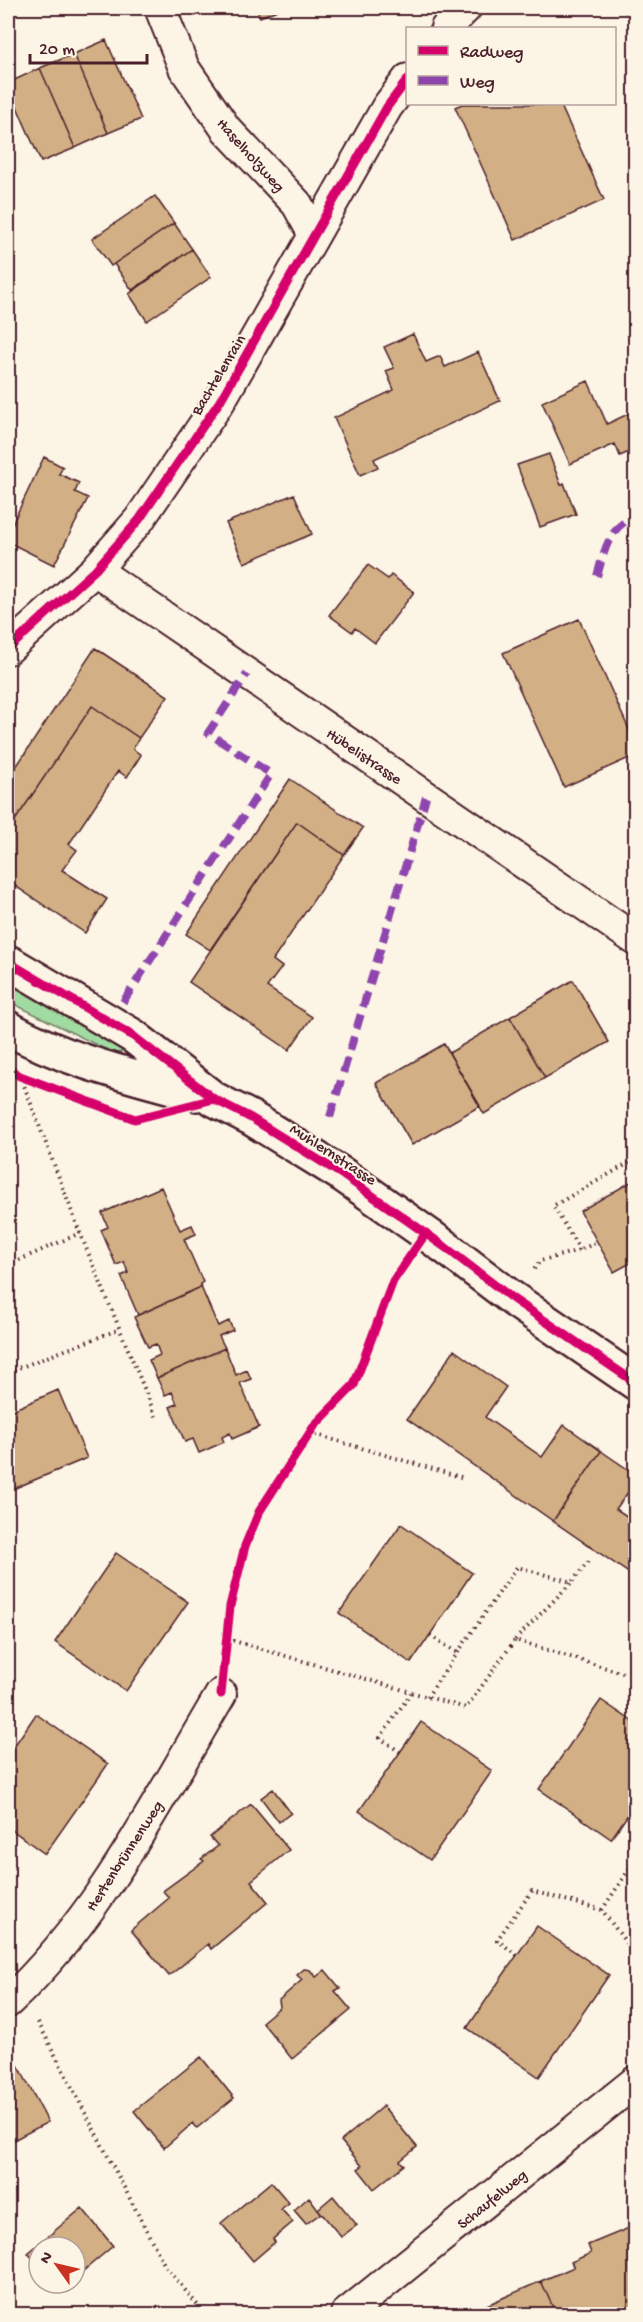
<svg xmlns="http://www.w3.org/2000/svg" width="643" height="2322" font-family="'Gochi Hand',sans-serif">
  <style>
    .green { fill: #a0dba2; stroke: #757d66; stroke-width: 1.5 }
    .building { fill: #d2af84; stroke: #4a1f2b; stroke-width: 1.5 }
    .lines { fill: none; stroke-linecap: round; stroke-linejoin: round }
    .street-casing { stroke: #4a1f2b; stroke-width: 34 }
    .secondary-casing { stroke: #4a1f2b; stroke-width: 38 }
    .path { stroke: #4a1f2b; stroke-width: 4; stroke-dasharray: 1.5 4.5; stroke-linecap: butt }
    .street { stroke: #fcf5e5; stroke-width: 30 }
    .secondary { stroke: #fcf5e5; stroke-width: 33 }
    .quiet { stroke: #8e44ad; stroke-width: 8; stroke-dasharray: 15 8; stroke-linecap: butt }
    .cycleway-casing { stroke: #fcf5e5; stroke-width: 13 }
    .cycleway { stroke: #d6006c; stroke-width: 9 }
    .labels { text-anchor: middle; stroke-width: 4.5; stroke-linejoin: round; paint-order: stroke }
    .street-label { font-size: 16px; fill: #4a1f2b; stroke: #fcf5e5 }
  </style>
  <rect width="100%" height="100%" fill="#fcf5e5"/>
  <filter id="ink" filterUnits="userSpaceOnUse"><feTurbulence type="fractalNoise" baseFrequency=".0167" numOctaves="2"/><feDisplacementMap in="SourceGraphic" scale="12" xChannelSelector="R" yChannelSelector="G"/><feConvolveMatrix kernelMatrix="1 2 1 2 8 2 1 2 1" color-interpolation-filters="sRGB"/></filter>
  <g filter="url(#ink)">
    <path class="green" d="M8,977L124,1049L120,1053H113L8,1001Z"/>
    <path class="building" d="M256,8H282L260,17Z
      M624,8H636V33Z
      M106,40L141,119L108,133L74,54Z
      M74,54L108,133L75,148L40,68Z
      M40,68L75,148L41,162L8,86V83Z
      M462,104H560L604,200L515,240L455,107Z
      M155,196L174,223L111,266L92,239Z
      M174,223L192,249L132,290L114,264Z
      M192,249L211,277L147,321L129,294Z
      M413,334L426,362L440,356L445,367L478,352L500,401L374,459L378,467L360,475L334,418L394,390L386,371L394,368L384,347Z
      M588,381L607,424L630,413L636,425V449L620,456L615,444L570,464L542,402Z
      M549,454L561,485L564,483L576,514L540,527L517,465Z
      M44,457L63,467L59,474L79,483L75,492L88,498L54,565L8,542V533Z
      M294,494L312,534L244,563L226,523Z
      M368,565L388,579L391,575L414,592L375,643L355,628L352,632L329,615Z
      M579,619L636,745V755L564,787L503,653Z
      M95,648L168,696L139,738L92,706L8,831V779Z
      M92,706L139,738L133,749L141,755L127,777L118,771L69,844L77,850L62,870L107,899L85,933L8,881V831Z
      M290,779L363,828L344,855L297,822L210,950L186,934Z
      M297,822L344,855L273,960L282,967L267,987L312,1017L289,1050L189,982Z
      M573,980L609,1042L545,1078L510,1017Z
      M510,1017L545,1078L484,1114L449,1053Z
      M444,1044L480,1106L412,1145L376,1083Z
      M636,1179V1260L614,1272L580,1211Z
      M161,1187L180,1230L192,1225L196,1234L184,1239L203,1282L200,1284L201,1287L138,1315L121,1276L128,1273L126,1267L124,1262L116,1265L101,1230L108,1227L102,1213Z
      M201,1287L218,1326L229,1321L233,1330L219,1336L225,1348L157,1378L149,1360L160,1355L156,1344L148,1347L134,1317Z
      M225,1348L236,1375L247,1370L251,1379L240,1383L259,1427L232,1439L230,1433L222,1437L224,1442L199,1453L193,1439L185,1442L170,1407L177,1404L172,1392L165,1395L157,1378Z
      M454,1350L506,1387L485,1417L542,1457L564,1425L601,1451L553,1521L407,1419Z
      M58,1390L87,1458L8,1491V1412Z
      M601,1451L636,1475V1481L616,1509L636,1522V1578L553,1521Z
      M401,1524L472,1573L411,1663L339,1613Z
      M116,1553L188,1602L126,1691L55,1642Z
      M601,1700L636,1724V1803L611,1839L539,1789Z
      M36,1714L108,1764L45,1854L8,1827V1755Z
      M421,1722L492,1771L430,1860L359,1811Z
      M273,1789L291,1813L279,1822L261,1798Z
      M251,1804L289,1850L251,1881L268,1902L211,1949L208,1944L169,1976L131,1930L169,1898L163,1891L204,1861L201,1859L218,1846L210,1837Z
      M537,1926L609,1975L539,2077L467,2028Z
      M304,1969L310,1970L316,1977L325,1970L340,1988L335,1991L351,2010L292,2059L262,2022L280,2007L279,2000L302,1980L297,1975Z
      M201,2057L234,2098L197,2128L193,2123L164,2148L134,2111Z
      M18,2065L48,2122L8,2143V2071Z
      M383,2106L417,2147L400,2161L404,2165L374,2189L358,2169L362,2166L341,2141Z
      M271,2182L289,2203L281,2209L293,2222L273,2239L275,2242L253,2261L221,2223Z
      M333,2196L357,2225L341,2237L318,2209Z
      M309,2197L321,2213L306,2224L294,2210Z
      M82,2208L113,2246L75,2278V2247H39V2266L28,2253Z
      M636,2225V2314H556L541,2281L574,2267L571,2262L591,2253L588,2245Z
      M541,2281L556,2314H480L489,2311L487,2305Z"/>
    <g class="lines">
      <g class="street-casing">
        <path id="street" d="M160,8L184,68L226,129L297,204L314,235
          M446,28L466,8
          M95,570L636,940
          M8,649L95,570L139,520L220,401L387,107L408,79
          M8,2002C101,1916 157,1801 221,1694
          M346,2314L636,2081"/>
      </g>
      <g class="secondary-casing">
        <path id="secondary" d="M8,962L133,1036L214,1099L251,1118L343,1175L445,1247L513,1299L636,1383
          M8,1028C66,1061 133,1076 197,1094"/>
      </g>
      <path class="path" d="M20,1075L80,1233L156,1417
        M580,1250L553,1206L636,1159
        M8,1265L80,1233
        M534,1269L540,1261L580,1250L597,1242
        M8,1372L120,1329
        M310,1433L464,1478
        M430,1635L457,1653
        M227,1639L466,1708L515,1640L636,1677
        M515,1640L572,1582
        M427,1697L517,1567L572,1582L590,1560
        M400,1752L380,1738L411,1693
        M631,1810L636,1813
        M602,1910L636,1859
        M629,1945L636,1935
        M517,1955L497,1940L532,1891L602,1910L636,1956
        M38,2022L165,2266L205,2314"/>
      <use href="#street" class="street"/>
      <use href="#secondary" class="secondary"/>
      <path class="quiet" d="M597,576C604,553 609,524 636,517
        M123,1002L271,774L208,733L247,674
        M330,1117L426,797"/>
      <g class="cycleway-casing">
        <path id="cycleway" d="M8,649L95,570L139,520L220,401L387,107L408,79
          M8,962L133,1036L214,1099L251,1118L343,1175L445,1247L513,1299L636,1383
          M8,1069L20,1076L135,1119L214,1099
          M221,1694L230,1606L245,1546L259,1512L315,1425L354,1385L393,1281L426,1233"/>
      </g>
      <use href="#cycleway" class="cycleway"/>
    </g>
  </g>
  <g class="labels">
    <g class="street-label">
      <text transform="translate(252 154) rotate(48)" y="6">Haselholzweg</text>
      <text transform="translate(217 374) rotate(-59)" y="6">Bachtelenrain</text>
      <text transform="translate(365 755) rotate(34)" y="6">Hübelistrasse</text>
      <text transform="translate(334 1153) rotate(33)" y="6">Muhlernstrasse</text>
      <text transform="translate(123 1855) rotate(-57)" y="6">Hertenbrünnenweg</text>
      <text transform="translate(491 2198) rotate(-39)" y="6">Schaufelweg</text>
    </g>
  </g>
  <rect width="643" height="2322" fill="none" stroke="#fcf5e5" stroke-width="30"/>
  <rect x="15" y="15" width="613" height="2292" fill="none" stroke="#4a1f2b" stroke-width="2" filter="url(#ink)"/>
  <rect x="406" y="27" width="210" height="78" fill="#fcf5e5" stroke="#b59f9b" stroke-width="1.5"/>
  <rect x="418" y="46" width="30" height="9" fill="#d6006c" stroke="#b59f9b" stroke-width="1.5"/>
  <text x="460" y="57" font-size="18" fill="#4a1f2b">Radweg</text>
  <rect x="418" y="76" width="30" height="9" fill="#8e44ad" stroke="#b59f9b" stroke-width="1.5"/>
  <text x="460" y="87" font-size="18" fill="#4a1f2b">Weg</text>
  <g transform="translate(57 2265) rotate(304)"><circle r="28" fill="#fcf5e5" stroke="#b59f9b" stroke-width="1.5"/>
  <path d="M0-4.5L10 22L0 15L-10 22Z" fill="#c8321e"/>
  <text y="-9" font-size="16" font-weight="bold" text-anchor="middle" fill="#4a1f2b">N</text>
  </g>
  <path d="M30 54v9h117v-9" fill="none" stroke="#4a1f2b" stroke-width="3"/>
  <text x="39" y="54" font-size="18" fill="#4a1f2b" stroke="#fcf5e5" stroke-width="4.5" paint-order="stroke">20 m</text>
</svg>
